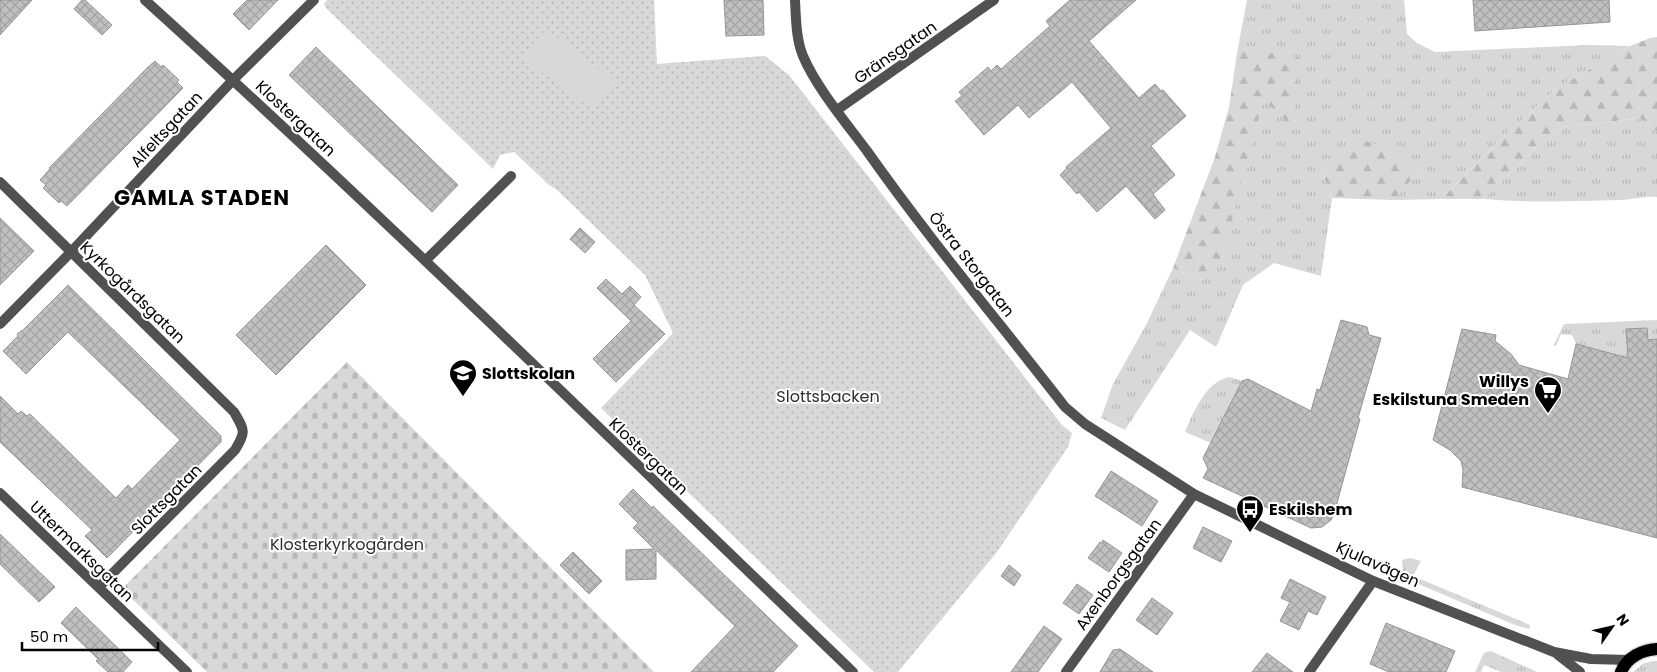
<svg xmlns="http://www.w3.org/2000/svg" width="1657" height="672" font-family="Poppins,sans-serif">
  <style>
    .grass { fill: url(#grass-tufts) }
    .forest { fill: url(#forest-firs) }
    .cemetery { fill: url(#cemetery-stones) }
    .park { fill: url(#park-dots) }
    .garden { fill: #d8d8d8 }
    .building { fill: url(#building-cross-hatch); stroke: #959595 }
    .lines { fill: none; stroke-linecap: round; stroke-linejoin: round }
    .primary-casing { stroke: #dbdbdb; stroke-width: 15 }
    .minor { stroke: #515151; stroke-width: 10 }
    .tertiary { stroke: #515151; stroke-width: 10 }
    .primary { stroke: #000; stroke-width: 12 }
    .labels { text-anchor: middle; stroke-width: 4; stroke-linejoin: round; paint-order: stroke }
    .street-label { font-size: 16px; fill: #000; stroke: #fff }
    .poi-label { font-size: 16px; font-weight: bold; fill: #000; stroke: #fff; text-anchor: start }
    .park-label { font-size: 16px; fill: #2f2f2f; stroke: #fff }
    .district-label { font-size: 21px; font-weight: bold; letter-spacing: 1px; fill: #000; stroke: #fff }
  </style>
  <defs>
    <pattern id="grass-tufts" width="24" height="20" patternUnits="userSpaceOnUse" patternTransform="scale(1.25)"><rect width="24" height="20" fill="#d8d8d8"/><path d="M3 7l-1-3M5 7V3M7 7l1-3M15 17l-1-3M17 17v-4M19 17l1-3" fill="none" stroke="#b8b8b8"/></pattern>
    <pattern id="forest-firs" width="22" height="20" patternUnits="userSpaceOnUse" patternTransform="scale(1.25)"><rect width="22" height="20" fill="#d8d8d8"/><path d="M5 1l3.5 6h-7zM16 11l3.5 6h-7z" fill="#b8b8b8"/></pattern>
    <pattern id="cemetery-stones" width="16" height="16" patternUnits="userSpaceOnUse" patternTransform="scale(1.25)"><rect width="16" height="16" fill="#d8d8d8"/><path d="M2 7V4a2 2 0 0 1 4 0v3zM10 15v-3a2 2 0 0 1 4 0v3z" fill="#b8b8b8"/></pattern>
    <pattern id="park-dots" width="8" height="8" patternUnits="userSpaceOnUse" patternTransform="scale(1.25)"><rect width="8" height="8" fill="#d8d8d8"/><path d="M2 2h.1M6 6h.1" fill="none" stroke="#b8b8b8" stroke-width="1.8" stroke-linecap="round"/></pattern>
    <pattern id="building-cross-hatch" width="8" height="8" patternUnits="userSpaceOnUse" patternTransform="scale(1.25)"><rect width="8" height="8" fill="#c0c0c0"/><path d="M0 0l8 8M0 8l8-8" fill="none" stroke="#a3a3a3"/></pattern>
  </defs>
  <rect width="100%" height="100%" fill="#fff"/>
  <path class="grass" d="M1247,0H1404L1407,34L1417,43L1435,52L1588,45L1630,46L1557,88L1500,140L1441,199L1394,200L1417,173L1323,175L1332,198L1321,276L1274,263L1243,285L1216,347L1190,330L1125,430L1101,418L1113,384L1146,325L1173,268L1201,280C1225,219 1250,162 1263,98L1293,127L1261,52L1238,47Z
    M1640,118L1657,132V197C1644,196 1632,200 1619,200C1574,201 1529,203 1484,199L1534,149L1564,127Z
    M1657,320V339L1648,340L1647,328L1627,329V357L1613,358L1576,344L1572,335L1561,334L1556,346L1554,345L1564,324Z
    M1230,377L1242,381L1211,443L1185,432C1194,411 1206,381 1230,377Z
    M1410,558L1421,561L1413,576L1530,625L1529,629L1515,625L1409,580L1403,572L1402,560Z
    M1490,651L1493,652L1537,672H1501L1484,665L1481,672H1475L1484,653Z
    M1653,661H1657V672H1633L1644,663Z"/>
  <path class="forest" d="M1657,37V132L1640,118L1564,127L1534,149L1484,199H1441L1500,140L1557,88L1630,46L1650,38Z
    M1238,47L1300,58L1293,128L1263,99L1256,130L1242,177L1225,253L1201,280L1173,268L1215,157L1229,107Z
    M1361,140L1395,150L1417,173L1394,200L1332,198L1323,175Z"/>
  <path class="cemetery" d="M347,362L654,672H207L122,589Z"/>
  <path class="park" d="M327,0H654L657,64L765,56L789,75L1062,425L1072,433L1068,447L997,552L898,672H874L601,408L673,333L645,275L556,189L549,185L514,152L500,155L493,169L327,9L324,4Z"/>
  <path class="garden" d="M545,29L616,81L594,110L523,59Z"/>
  <path class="building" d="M0,0H32L0,35Z
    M82,0H85L112,25L102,35L74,9Z
    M247,0H278L249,30L233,14Z
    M724,0H763L764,35L726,36Z
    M1070,0H1136L1089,41L1139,98L1155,84L1161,91L1163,90L1186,116L1151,146L1175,175L1153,194L1165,210L1155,219L1126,186L1097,212L1079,192L1077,194L1060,175L1067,168L1066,167L1111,128L1072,82L1029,118L1018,105L984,135L955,101L962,96L959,92L988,67L991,71L997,65L1001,69L1050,26L1046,21Z
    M1473,0H1609L1610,22L1475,31Z
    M316,47L458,185L432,212L289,75Z
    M155,61L161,67L163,65L179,80L177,82L183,88L67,206L61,201L59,203L43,188L46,185L40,180L50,169L49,168L148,67Z
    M0,218L34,251L0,285Z
    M580,228L595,242L585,253L570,239Z
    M326,245L366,285L276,375L236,335Z
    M606,279L622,294L630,286L641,297L634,305L665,334L616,382L593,359L631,321L597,288Z
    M68,285L221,436V442L107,558L85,536L92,530L0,442V396L18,414L21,411L27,416L30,414L116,498L128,485L132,489L180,440L68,332L26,374L3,351L18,336L17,334L24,329Z
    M1341,320L1367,327L1369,335L1381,338L1358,418L1360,419L1334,514L1331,520L1322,527L1311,528L1203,478L1208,469L1203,458L1242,381L1248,379L1311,411L1317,389L1320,390Z
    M1647,328L1648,340L1657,339V538L1462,487L1463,470L1461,461L1450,450L1433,440L1462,329L1496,335L1495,341L1511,354L1519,365L1568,379L1576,344L1628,358L1626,329Z
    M1111,471L1158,501L1142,526L1095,496Z
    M633,489L652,508L653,506L798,646L773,672H691L735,626L656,550V579L626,580V550L654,549L633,528L638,523L619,504Z
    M1203,527L1232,541L1221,562L1193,548Z
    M0,534L55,587L39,602L0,564Z
    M1103,540L1122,553L1109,572L1088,558L1100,542L1102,543Z
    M573,552L602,581L589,594L560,565Z
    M1009,565L1021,575L1014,586L1001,576Z
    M1290,579L1326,597L1317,615L1308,611L1299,630L1280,621L1290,602L1281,598Z
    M1077,584L1093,595L1079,614L1063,603Z
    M1152,598L1173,613L1157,635L1136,620Z
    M76,607L132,662L123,672H108L96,661L98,659L61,623Z
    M1386,623L1455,651L1446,672H1389L1370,664Z
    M1044,626L1062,639L1038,672H1011Z
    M1120,649L1153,672H1100L1113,650Z
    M1267,653L1293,672H1252Z"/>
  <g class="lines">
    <g class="primary-casing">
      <path id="primary" d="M1621,672C1627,657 1642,650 1657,649"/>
    </g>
    <path class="minor" d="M795,0C796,19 796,39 803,56C816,87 847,124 867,151C929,239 999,322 1065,407L1085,424L1194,494L1373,581L1554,652L1591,659L1629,660
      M837,110L994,0
      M0,182L234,412C245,431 246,431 235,450L99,587
      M426,260L511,176
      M0,324L71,252L233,80L314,0
      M0,493L187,672
      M1557,654L1580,672
      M1066,672L1194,494
      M1309,672L1373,581"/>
    <path class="tertiary" d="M145,0C386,218 618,447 853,672"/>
    <use href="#primary" class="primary"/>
  </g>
  <defs>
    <g id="school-pin" transform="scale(1.4375)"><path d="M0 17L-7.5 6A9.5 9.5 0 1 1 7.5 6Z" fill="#000" stroke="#fff"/><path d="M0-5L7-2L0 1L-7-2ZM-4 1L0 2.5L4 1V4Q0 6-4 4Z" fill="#fff"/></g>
    <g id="supermarket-pin" transform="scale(1.4375)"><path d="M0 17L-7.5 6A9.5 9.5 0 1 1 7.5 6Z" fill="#000" stroke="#fff"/><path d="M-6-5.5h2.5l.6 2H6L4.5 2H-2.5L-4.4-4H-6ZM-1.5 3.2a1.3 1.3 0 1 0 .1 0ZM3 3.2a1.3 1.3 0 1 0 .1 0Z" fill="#fff"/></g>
    <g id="bus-pin" transform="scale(1.4375)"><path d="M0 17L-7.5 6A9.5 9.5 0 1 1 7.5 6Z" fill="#000" stroke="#fff"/><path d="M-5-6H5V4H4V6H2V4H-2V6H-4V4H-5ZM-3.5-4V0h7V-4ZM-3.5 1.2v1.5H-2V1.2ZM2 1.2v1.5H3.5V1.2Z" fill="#fff"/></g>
  </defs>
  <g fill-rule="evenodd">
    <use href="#school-pin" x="463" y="373"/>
    <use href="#supermarket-pin" x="1548" y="390"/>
    <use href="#bus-pin" x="1250" y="509"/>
  </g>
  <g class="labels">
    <g class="street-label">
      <text transform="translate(895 52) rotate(-35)" y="6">Gränsgatan</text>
      <text transform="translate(296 118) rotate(43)" y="6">Klostergatan</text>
      <text transform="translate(166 129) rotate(-47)" y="6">Alfeltsgatan</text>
      <text transform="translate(972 264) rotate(52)" y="6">Östra Storgatan</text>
      <text transform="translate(133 292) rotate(44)" y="6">Kyrkogårdsgatan</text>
      <text transform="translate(649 456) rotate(44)" y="6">Klostergatan</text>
      <text transform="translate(166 499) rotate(-45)" y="6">Slottsgatan</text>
      <text transform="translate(82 551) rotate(44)" y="6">Uttermarksgatan</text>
      <text transform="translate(1378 564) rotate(24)" y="6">Kjulavägen</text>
      <text transform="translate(1118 574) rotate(-54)" y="6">Axenborgsgatan</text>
    </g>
    <g class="poi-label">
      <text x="482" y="379">Slottskolan</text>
      <text x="1529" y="387" text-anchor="end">Willys<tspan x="1529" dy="18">Eskilstuna Smeden</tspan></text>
      <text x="1269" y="515">Eskilshem</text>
    </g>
    <g class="park-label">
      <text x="828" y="402">Slottsbacken</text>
      <text x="347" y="550">Klosterkyrkogården</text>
    </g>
    <g class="district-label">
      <text x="202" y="205">GAMLA STADEN</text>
    </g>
  </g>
  <g transform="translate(1612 627) rotate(56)" stroke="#ffffff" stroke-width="4" paint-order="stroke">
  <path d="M0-4L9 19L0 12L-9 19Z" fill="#000000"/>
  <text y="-8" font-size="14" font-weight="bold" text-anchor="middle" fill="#000000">N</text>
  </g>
  <path d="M22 642v8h136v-8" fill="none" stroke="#000000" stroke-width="2.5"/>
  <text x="30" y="642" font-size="15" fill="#000000" stroke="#ffffff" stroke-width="4" paint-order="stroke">50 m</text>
</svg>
